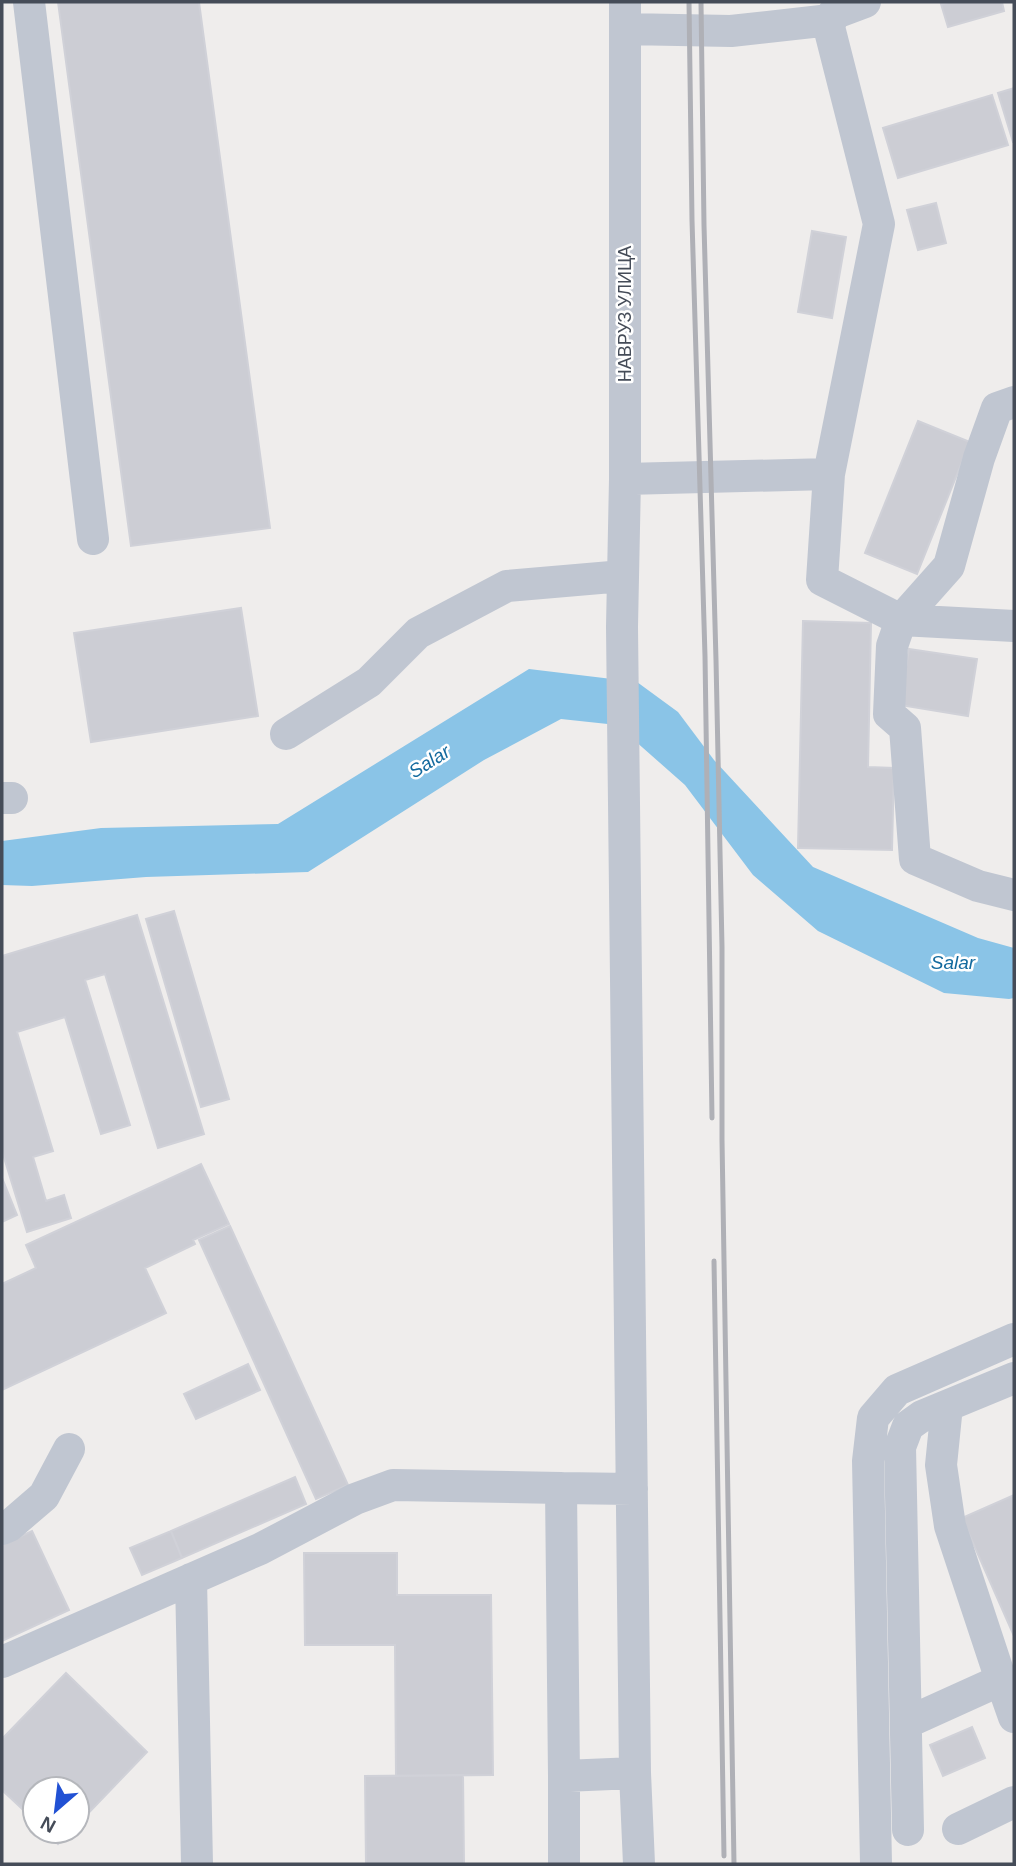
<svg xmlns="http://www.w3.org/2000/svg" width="1016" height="1866" font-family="Helvetica,sans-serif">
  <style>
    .water { fill: #8ac4e7 }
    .building { fill: #cccdd4; stroke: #d0d1d8; stroke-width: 2 }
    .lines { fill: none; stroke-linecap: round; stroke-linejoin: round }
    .minor { stroke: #c0c6d1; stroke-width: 32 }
    .rail { stroke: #afb0b6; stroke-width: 5 }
    .labels { text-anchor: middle; stroke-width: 5; stroke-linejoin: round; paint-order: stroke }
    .street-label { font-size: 18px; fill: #454c58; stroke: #fff }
    .water-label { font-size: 19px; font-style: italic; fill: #136a9e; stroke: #fff }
  </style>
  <rect width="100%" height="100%" fill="#efedec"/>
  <path class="water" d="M529,669L637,682L678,712L714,760L813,867L978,938L1014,948V998L1009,999L944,993L818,931L753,875L685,785L617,725L561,719L484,760L308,872L146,877L32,886L2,885V841L101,828L278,824Z"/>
  <path class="building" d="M58,2H199L270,528L131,546Z
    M950,2H1002L1004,11L948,27L941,4Z
    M1014,88V142H1013L998,93Z
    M992,95L1008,145L898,178L883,128Z
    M936,203L946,243L918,250L907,210Z
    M812,231L846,237L832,318L798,312Z
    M918,421L970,442L917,574L865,553Z
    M241,608L258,716L91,742L74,633Z
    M803,621L871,623L868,767L894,768L892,850L798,848Z
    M909,649L977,659L968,716L900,705Z
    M174,911L229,1099L201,1107L146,919Z
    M137,915L204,1134L158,1148L105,974L85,980L130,1125L101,1134L65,1017L17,1032L53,1151L33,1157L46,1201L64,1195L71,1218L27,1232L2,1151V956Z
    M201,1164L229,1224L193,1240L195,1244L145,1268L166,1313L2,1390V1284L36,1268L26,1245Z
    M2,1178L17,1215L2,1222Z
    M230,1226L348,1485L316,1499L199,1240Z
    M248,1364L260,1390L196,1419L184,1394Z
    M295,1477L306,1504L182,1558L171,1531Z
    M1014,1495V1636L962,1518Z
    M32,1531L69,1610L2,1641V1545Z
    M171,1531L182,1558L142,1575L130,1548Z
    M304,1553H397V1595H491L493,1775L396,1776L395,1645H305Z
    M66,1673L147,1752L77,1825V1789H35V1821L2,1790V1739Z
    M972,1727L985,1758L943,1776L930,1745Z
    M463,1775L464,1864H366L365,1776Z
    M45,1831H71L58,1844Z"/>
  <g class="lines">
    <path class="minor" d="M29,2L93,539
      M625,2V479L622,627L635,1773L639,1864
      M865,2L833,14L829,27L879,224L829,474L822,580L901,620L1014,626
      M625,29L731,31L830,20
      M1014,402L997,408L979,458L949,566L901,620L892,646L889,714L905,728L915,859L978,886L1014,895
      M625,479L829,474
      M286,734L369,682L418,633L507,586L623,576
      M2,798H12
      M2,1529L9,1526L44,1496L69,1449
      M191,1579L197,1864
      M2,1662L260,1549L355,1499L393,1485L561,1488
      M1001,1680L1014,1717
      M906,1723L1001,1680L950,1526L941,1465L947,1406
      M564,1776L561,1488L632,1489
      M958,1829L1014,1802
      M908,1830L900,1447L908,1426L922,1416L1014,1378
      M564,1864V1776L635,1773
      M876,1864L868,1461L873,1418L897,1390L1014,1339"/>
    <path class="rail" d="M689,2L692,220L705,656L712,1118
      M701,2L704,225L716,660L722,947V1140L734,1864
      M714,1261L724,1856"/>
  </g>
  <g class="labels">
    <g class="street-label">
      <text transform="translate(625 314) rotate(-90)" y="6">НАВРУЗ УЛИЦА</text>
    </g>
    <g class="water-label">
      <text transform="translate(429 761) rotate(-32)" y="7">Salar</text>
      <text x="953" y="969">Salar</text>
    </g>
  </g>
  <rect width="1016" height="1866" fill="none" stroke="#454c58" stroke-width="7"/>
  <g transform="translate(56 1810) rotate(208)"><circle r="33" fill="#ffffff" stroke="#b5b7bc" stroke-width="2"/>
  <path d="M0-5L12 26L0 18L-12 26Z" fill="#2151d4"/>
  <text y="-10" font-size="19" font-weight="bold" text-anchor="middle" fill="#454c58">N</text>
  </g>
</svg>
